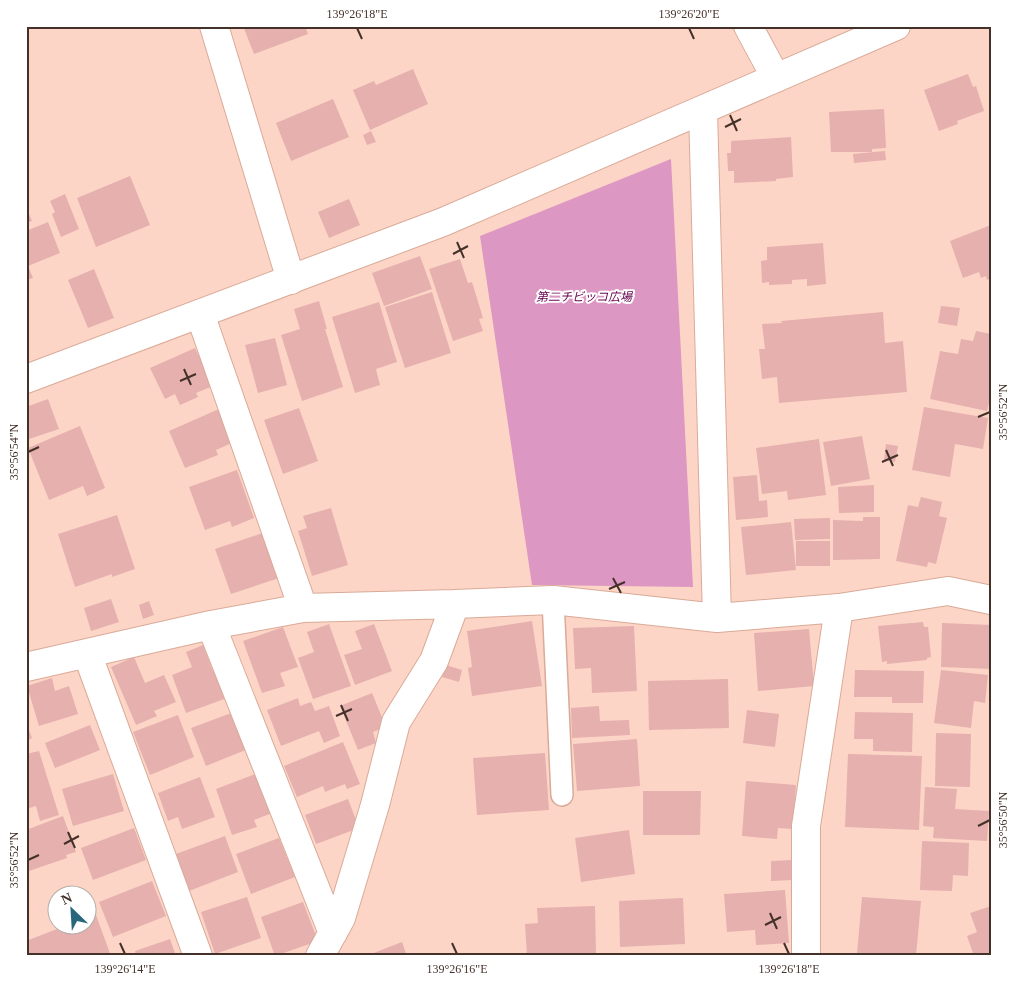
<svg xmlns="http://www.w3.org/2000/svg" width="1017" height="982" font-family="'Times New Roman','Noto Sans JP',serif">
  <style>
    .green { fill: #dc97c3 }
    .building { fill: #e5b0ae }
    .lines { fill: none; stroke-linecap: round; stroke-linejoin: round }
    .service-casing { stroke: #daaa98; stroke-width: 24 }
    .minor-casing { stroke: #daaa98; stroke-width: 30 }
    .tertiary-casing { stroke: #daaa98; stroke-width: 30 }
    .service { stroke: #fff; stroke-width: 21 }
    .minor { stroke: #fff; stroke-width: 28 }
    .tertiary { stroke: #fff; stroke-width: 28 }
    .ticks { fill: none; stroke: #44312a; stroke-width: 2 }
    .labels { text-anchor: middle; stroke-width: 4; stroke-linejoin: round; paint-order: stroke }
    .park-label { font-size: 12px; font-style: italic; fill: #66014f; stroke: #fff }
    .neatline { fill: none; stroke: #44312a; stroke-width: 2 }
    .ticks-label { font-size: 12px; text-anchor: middle; fill: #44312a }
  </style>
  <rect width="100%" height="100%" fill="#fdd5c6"/>
  <path class="green" d="M671,159L693,587L532,585L480,236Z"/>
  <path class="building" d="M243,26H305L308,34L254,54Z
    M413,69L428,104L370,130L353,90L374,81L376,85Z
    M968,74L973,87L976,86L984,111L957,121L958,124L939,131L924,90Z
    M333,99L349,137L291,161L276,123Z
    M884,109L886,148L872,149V152H831L829,112Z
    M371,131L376,142L367,145L363,135Z
    M791,137L793,177L776,179V181L734,183V171H728L727,153H731V141Z
    M885,151L886,160L854,163L853,154Z
    M130,176L150,225L96,247L77,198Z
    M65,194L79,229L61,237L52,214L55,212L50,201Z
    M349,199L360,225L329,238L318,212Z
    M26,212H28L32,221L26,223Z
    M48,222L60,253L28,266L33,278L26,280V231Z
    M991,225V278L987,280L986,276L981,278L979,272L963,278L950,241Z
    M823,243L826,284L807,286V279L792,280V284L769,285V282L762,283L761,261L767,260V247Z
    M420,256L432,289L384,306L372,273Z
    M460,259L468,283L472,282L483,318L479,319L483,331L453,341L429,269Z
    M94,269L114,318L88,328L68,280Z
    M432,292L451,353L405,368L385,307Z
    M319,301L327,329H325L343,387L302,401L281,335L300,329L294,309Z
    M379,302L397,362L376,369L380,385L355,393L332,317Z
    M941,306L960,308L957,326L938,323Z
    M883,312L885,343L903,341L907,392L779,403L777,377L762,379L759,349H765L762,324L782,323L781,321Z
    M976,331L991,334V394L987,411L930,399L940,351L958,354L961,339L973,341Z
    M275,338L287,385L258,393L245,345Z
    M195,348L213,386L196,393L198,397L180,405L175,394L165,399L150,368Z
    M48,399L59,429L29,439L26,431V407Z
    M924,407L988,418L983,449L955,444L950,477L912,470Z
    M299,408L318,461L283,474L264,420Z
    M219,409L234,442L216,450L218,455L185,468L169,431Z
    M80,426L105,488L87,496L83,486L49,500L28,448Z
    M862,436L870,479L831,486L823,442Z
    M819,439L826,495L788,500L787,491L762,494L756,448Z
    M886,444L898,446L895,462L884,460Z
    M237,470L254,518L232,527L230,521L205,530L189,487Z
    M757,475L759,501L767,500L768,517L736,520L733,477Z
    M874,485V512L839,513L838,487Z
    M921,497L942,502L939,516L947,518L936,564L928,562L927,567L896,561L908,505L918,507Z
    M331,508L348,565L312,576L298,531L307,528L303,516Z
    M117,515L135,569L112,577V574L75,587L58,534Z
    M863,517H880V559L833,560V520L863,521Z
    M830,518V539L795,540L794,519Z
    M791,522L796,570L746,575L741,527Z
    M263,533L279,578L231,594L215,549Z
    M796,541H830V566H796Z
    M111,599L119,622L91,631L84,608Z
    M149,601L154,615L143,619L139,605Z
    M532,621L542,686L472,696L468,668L472,667L467,631Z
    M923,622L924,627H928L931,657L927,658V660L887,664V661L882,662L878,626Z
    M942,623L991,625V669L941,667Z
    M329,624L351,686L313,699L298,658L314,652L307,632Z
    M374,624L392,671L355,685L344,655L362,649L355,631Z
    M634,626L637,691L592,693L591,668L575,669L573,628Z
    M283,627L298,667L280,673L285,686L262,693L243,641Z
    M809,629L814,686L758,691L754,633Z
    M203,645L213,671L217,670L227,698L186,713L172,675L192,667L186,652Z
    M134,657L145,683L164,675L176,702L154,711L157,716L136,725L111,667Z
    M446,665L462,670L459,682L442,677Z
    M855,670L924,671L923,703H892V697H854Z
    M941,670L988,675L985,703L974,701L971,728L934,723Z
    M52,678L55,691L69,686L78,714L39,726L27,686Z
    M728,679L729,728L649,730L648,681Z
    M372,693L386,727L373,732L376,743L358,750L340,706Z
    M298,698L300,706L311,702L315,711L329,706L340,736L324,743L319,731L281,746L267,710Z
    M599,706L600,721L629,720L630,735L572,738L571,708Z
    M747,710L779,714L775,747L743,743Z
    M234,712L248,749L206,766L191,728Z
    M855,712L913,713L912,752L873,751V739H854Z
    M178,715L194,757L150,775L133,732Z
    M26,723L32,738L26,741Z
    M90,725L100,750L55,768L45,743Z
    M936,733L971,734L970,787L935,786Z
    M637,739L640,786L577,791L573,744Z
    M343,742L360,784L347,789L345,784L325,792L323,786L297,797L284,766Z
    M39,751L59,815L40,821L36,806L26,809V754Z
    M545,753L549,810L477,815L473,758Z
    M848,754L922,756L919,830L845,827Z
    M258,773L272,813L254,820L257,827L232,835L216,789Z
    M113,774L124,811L73,826L62,789Z
    M200,777L215,817L182,829L178,817L168,821L158,793Z
    M746,781L796,785L793,829L778,828L777,839L742,836Z
    M925,787L957,789L955,809L989,811L987,841L933,838L934,827L923,826Z
    M643,791H701L700,835H643Z
    M348,799L359,828L316,844L305,815Z
    M63,816L76,852L66,855L67,858L26,872V830Z
    M134,828L146,860L93,880L81,848Z
    M629,830L635,874L581,882L575,838Z
    M225,836L238,872L189,891L176,854Z
    M279,838L295,877L251,894L236,854Z
    M922,841L969,843L968,876L953,875L952,891L920,890Z
    M792,860V880L771,881V861Z
    M152,881L166,916L113,937L99,902Z
    M785,890L789,943L756,945L755,930L727,932L724,894Z
    M247,897L261,938L215,954L201,912Z
    M862,897L921,901L916,956L857,953Z
    M683,898L685,944L620,947L619,901Z
    M303,902L318,941L275,956L261,917Z
    M595,906L596,954L527,956L525,924L538,923L537,908Z
    M991,906V956H974L967,936L977,932L970,913Z
    M96,915L111,956H26V941L70,924H88V918Z
    M170,939L176,956H136L135,951Z
    M402,942L407,956H366Z"/>
  <g class="lines">
    <g class="service-casing">
      <path id="service" d="M553,600L562,795"/>
    </g>
    <g class="minor-casing">
      <path id="minor" d="M214,26L291,280
        M748,26L776,78
        M703,111L717,618
        M200,314L303,608
        M211,625L333,933
        M87,653L198,956
        M26,667L211,625L303,608L455,604
        M320,956L341,918L375,805L396,722L434,661L455,604L553,600L717,618L839,608L948,591L991,600
        M806,956V826L839,608"/>
    </g>
    <g class="tertiary-casing">
      <path id="tertiary" d="M26,379L443,222L896,26"/>
    </g>
    <use href="#service" class="service"/>
    <use href="#minor" class="minor"/>
    <use href="#tertiary" class="tertiary"/>
  </g>
  <path class="ticks" d="M357,28L362,39M689,28L694,39M730,115L737,131M725,127L741,119M457,242L464,258M453,254L468,246M184,369L191,385M180,381L196,374M978,417L990,412M886,450L893,466M28,452L39,447M882,462L898,455M613,578L621,593M609,589L625,582M341,705L348,721M336,716L352,709M978,826L990,820M68,832L75,848M64,844L79,836M28,860L39,855M770,913L777,929M765,925L781,917M120,943L125,954M452,943L457,954M784,943L789,954"/>
  <g class="labels">
    <g class="park-label">
      <text x="584" y="301">第二チビッコ広場</text>
    </g>
  </g>
  <rect width="1017" height="982" fill="none" stroke="#ffffff" stroke-width="55"/>
  <g transform="translate(72 910) rotate(335)"><circle r="24" fill="#ffffff" stroke="#b4adaa"/>
  <path d="M0-4L9 19L0 12L-9 19Z" fill="#26677b"/>
  <text y="-8" font-size="14" font-weight="bold" text-anchor="middle" fill="#44312a">N</text>
  </g>
  <rect x="28" y="28" width="962" height="926" class="neatline"/>
  <g class="ticks-label">
    <text x="357" y="18">139°26'18"E</text>
    <text x="689" y="18">139°26'20"E</text>
    <text transform="translate(1003 412) rotate(-90)" y="4">35°56'52"N</text>
    <text transform="translate(14 452) rotate(-90)" y="4">35°56'54"N</text>
    <text transform="translate(1003 820) rotate(-90)" y="4">35°56'50"N</text>
    <text transform="translate(14 860) rotate(-90)" y="4">35°56'52"N</text>
    <text x="125" y="973">139°26'14"E</text>
    <text x="457" y="973">139°26'16"E</text>
    <text x="789" y="973">139°26'18"E</text>
  </g>
</svg>
